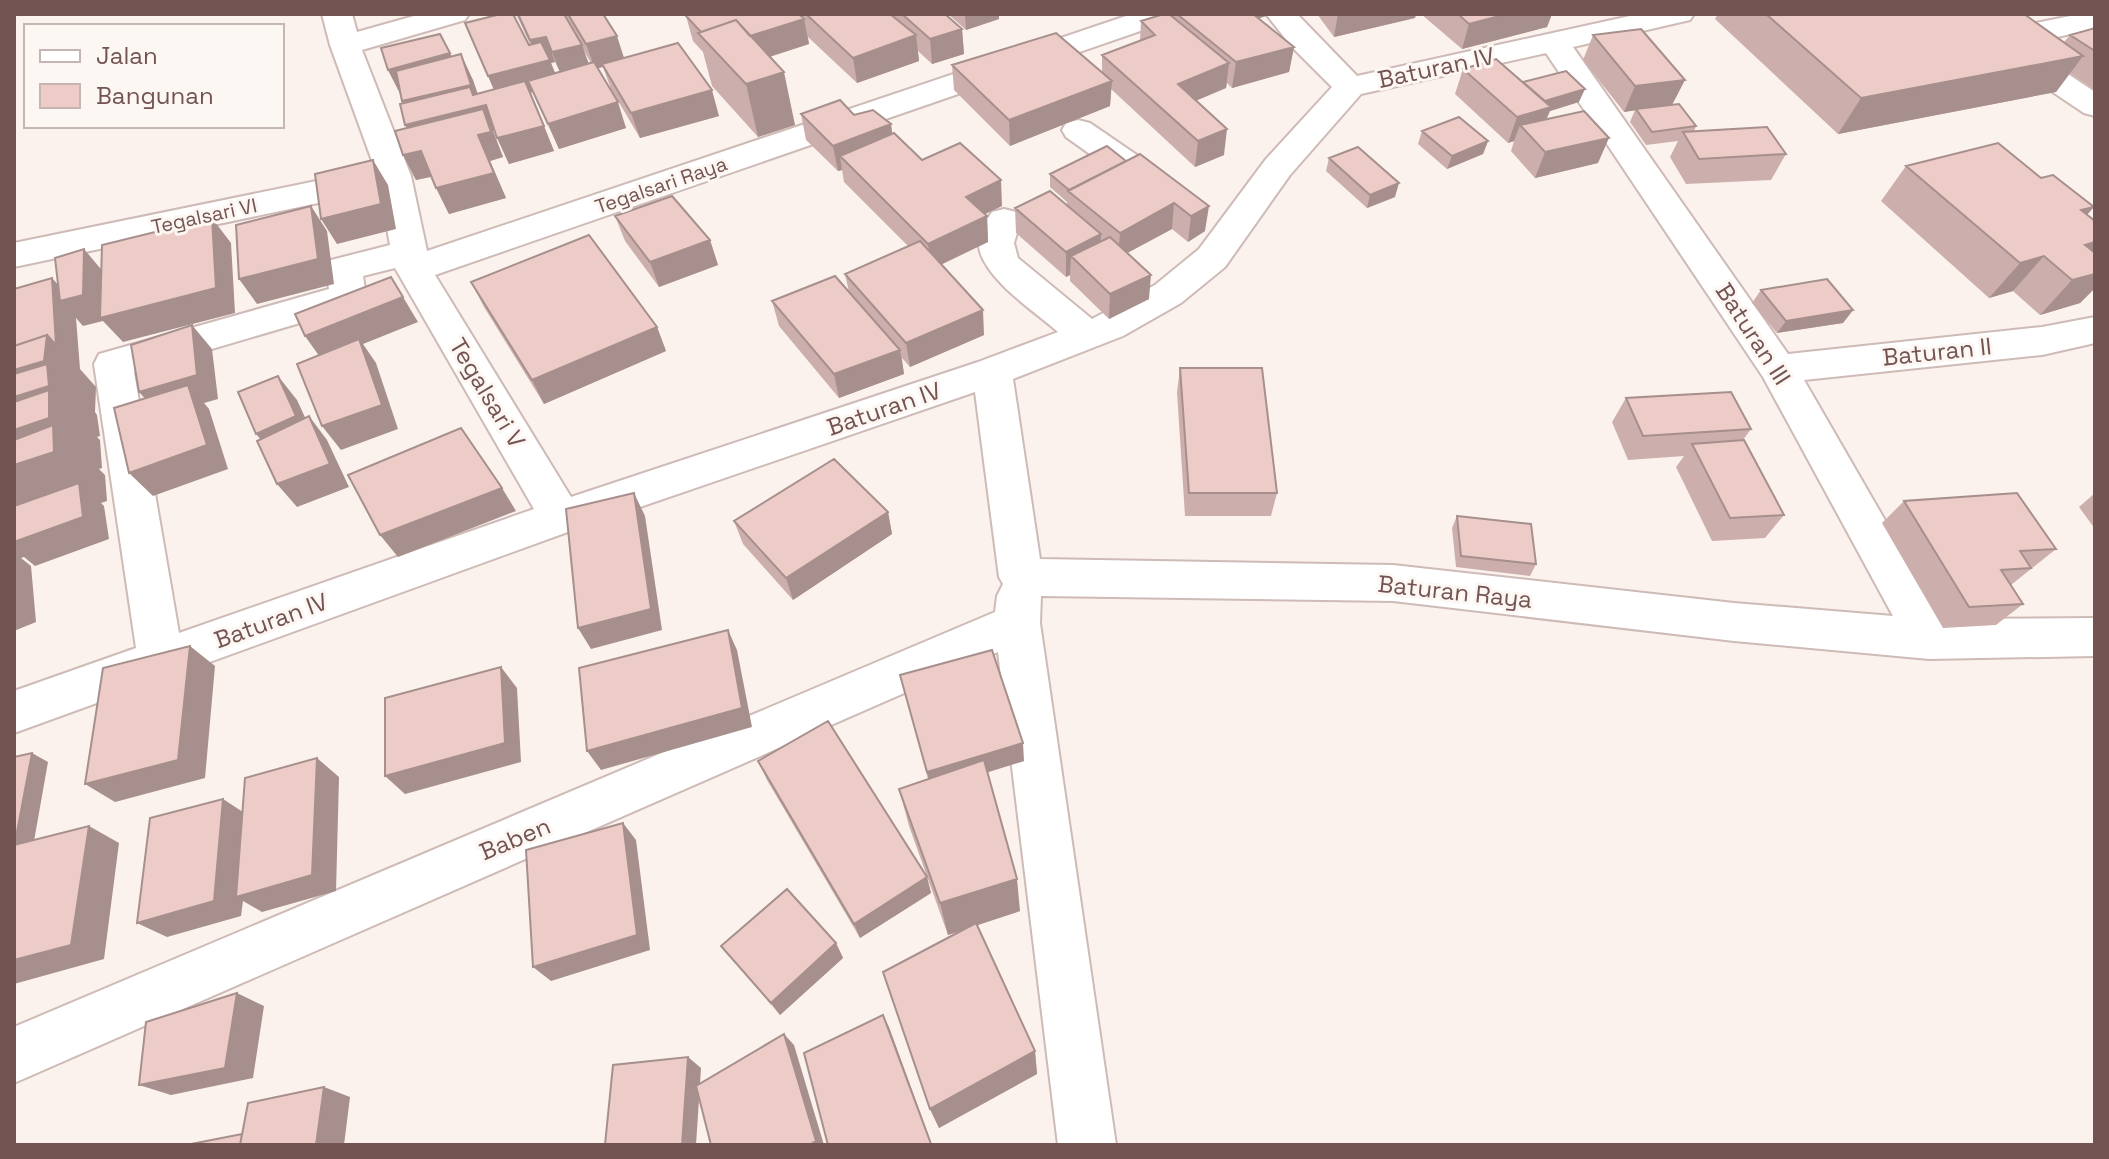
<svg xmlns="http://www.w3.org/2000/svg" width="2109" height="1159" font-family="'Space Grotesk',sans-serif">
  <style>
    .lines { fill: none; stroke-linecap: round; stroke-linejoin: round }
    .street-casing { stroke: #cebab6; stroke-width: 4 }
    .street { fill: #fff; fill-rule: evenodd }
    .wall { fill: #ccafac; fill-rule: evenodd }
    .shaded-wall { fill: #a68f8c }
    .building { fill: #edccc8; stroke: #a68f8c; stroke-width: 2 }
    .labels { text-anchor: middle; stroke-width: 6; stroke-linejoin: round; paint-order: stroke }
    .far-street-label { font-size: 20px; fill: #745452; stroke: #fdf7f3 }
    .street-label { font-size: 24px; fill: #745452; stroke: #fdf7f3 }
  </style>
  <rect width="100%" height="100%" fill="#fbf2ed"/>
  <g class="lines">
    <g class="street-casing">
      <path id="street" d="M322,14H352L357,32L421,14H469L465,20L362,50L411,176L427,251L1132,14H1176L1172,20L435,275L571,497L978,362L1058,332C1035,312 982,277 979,246C977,234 985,222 992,212L1004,209L1016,212L1021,220L1014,243L1018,258L1092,319L1155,285L1199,249L1266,159L1332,87L1291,46L1266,14H1297L1357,76L1639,14H1694L1690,20L1573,47L1788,354L2042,327L2095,317V343L2042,355L1804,380L1942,619L2095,618V656L1929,659L1734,641L1393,601L1041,596L1040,623L1116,1145H1058L998,652L14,1083V1027L995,612L997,596L1003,584L999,577L975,392L576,529L14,733V691L136,648L94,364L99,354L329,289L326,269L331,260L390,245L380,190L14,267V243L375,169L330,45ZM1546,53L1763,377L1893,616L1734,603L1393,565L1040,559L1013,379L1123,336L1181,303L1225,267L1290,175L1361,94ZM395,268L534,509L179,633L134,372L361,305L366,296L363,276Z
        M1943,14H1978L2002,30L2080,14H2095V29L2023,44L2095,92V116L2084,113L1984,46Z
        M1078,120L1090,123L1163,173L1168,181L1163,189L1151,192L1139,189L1066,137L1062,130L1066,123Z"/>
    </g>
    <use href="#street" class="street"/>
  </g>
  <path class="wall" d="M516,14H603L624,58L719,116L640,138L611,89L603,67L598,68L626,128L559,149L533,92L530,93L554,151L509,164L495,131H493L503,157L490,161L506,198L449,214L431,177L416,180L403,155L407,128L403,104L400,94L388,70L452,57L473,80L477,94L494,90L465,23L530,44ZM583,49L591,63L589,64ZM555,62L560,72L555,73L551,63Z
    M691,14H945L962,29L964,54L932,64L918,51L919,61L857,83L808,37L809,44L770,57L795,125L758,137L712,86L703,52L693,41L686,16Z
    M948,14H999V19L966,30Z
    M1160,14H1266V16L1258,18L1294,47L1289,72L1232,88L1227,83L1226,88L1196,101L1224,155L1195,167L1111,89L1110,106L1010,146L954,90L952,65L1102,72V55L1140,41L1141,21L1160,15Z
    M1317,14H1416L1415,18L1334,37Z
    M1421,14H1552L1547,27L1462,49Z
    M1718,14H2024L2064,42L2070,35L2095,28V90L2070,73L2056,92L1838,134L1715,19Z
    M1593,35L1696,126L1694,131L1786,154L1771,180L1686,184L1670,157L1678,141L1646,145L1630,122L1635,110L1624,112L1583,60Z
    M1463,69L1523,82L1579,102L1550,111L1546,119L1598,163L1535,178L1511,151L1514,141L1508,143L1455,94Z
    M801,114L854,115L891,124L892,134L922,160L1002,206L985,214L987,216L988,242L941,265L984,335L910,367L902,358L904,374L839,398L779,326L772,301L849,292L845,274L908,246L844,182L842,170L838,171L806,140Z
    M1422,131L1488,141L1483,154L1447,169L1418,144Z
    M1140,154L1205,231L1188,242L1172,229L1127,253L1149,299L1109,319L1070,281V275L1066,277L1016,233L1015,208L1067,206V202L1050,187V174L1126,161Z
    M1329,158L1395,197L1367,208L1326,171Z
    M1906,166L2087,215L2095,221V288L2080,303L2040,315L2013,291L1989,298L1881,201Z
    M615,216L710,240L718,265L659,287L625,241Z
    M471,282L657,327L666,351L544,404L484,307Z
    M1761,290L1853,310L1843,323L1777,333L1752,303Z
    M1180,368L1277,493L1271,516H1185L1177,392Z
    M1626,398L1751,429L1743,440L1784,515L1765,538L1712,541L1676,467L1684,456L1628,460L1612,422Z
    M2095,493V529L2079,507Z
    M1904,501L2056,549L2011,585L2023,604L1996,625L1943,628L1882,523Z
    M888,512L892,534L793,600L743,544L734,521Z
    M1457,516L1536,564L1530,576L1456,567L1452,528Z
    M900,675L1024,761L988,772L1020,911L977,925L1035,1051L1037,1074L939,1128L930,1109L963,930L948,935L909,826L899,789L928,779Z
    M758,761L927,877L931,893L860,938L767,780Z
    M836,943L843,958L780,1015L721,946Z"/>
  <path class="shaded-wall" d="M965,14H999V19L966,30Z
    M1235,14H1266V16L1234,27Z
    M1338,14H1416L1415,18L1334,37Z
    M1507,14H1552L1547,27L1462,49L1469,24Z
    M804,19L809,44L731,69L714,47Z
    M962,29L964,54L932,64L930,39Z
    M916,35L919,61L857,83L853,58Z
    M617,36L625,61L595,69L586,44Z
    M546,37L555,62L551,63L560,85L528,81L533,92L499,101L488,76L539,63L530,40Z
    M582,45L591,70L562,77L552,52Z
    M1294,47L1289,72L1232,88L1236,62Z
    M450,53L462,78L401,95L388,70Z
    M461,54L473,80L482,106L486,105L498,130L493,131L503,157L490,161L506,198L449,214L436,188L494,173L418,150L405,125L413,123L402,101Z
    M2083,56L2056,92L1838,134L1861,98Z
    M1229,63L1226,88L1175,109L1178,84Z
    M784,72L795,125L758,137L746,84Z
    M1685,80L1672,105L1624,112L1635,86Z
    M1112,81L1110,106L1010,146L1009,120Z
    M1585,89L1579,102L1550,111L1541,132L1520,125L1514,141L1508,143L1517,117L1531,105Z
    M712,90L719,116L640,138L631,113Z
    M618,102L626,128L559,149L548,124Z
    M891,124L894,149L840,156L842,170L838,171L833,146Z
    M544,126L554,151L509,164L497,138Z
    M1227,129L1224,155L1195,167L1198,141Z
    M1609,138L1598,163L1535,178L1545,152Z
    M1488,141L1483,154L1447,169L1452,156Z
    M421,151L434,176L416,180L403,155Z
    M373,160L388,185L396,229L337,244L321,219Z
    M1001,180L1002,206L968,222L966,197Z
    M1399,183L1395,197L1367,208L1370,195Z
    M1174,203L1172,229L1118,258L1120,233Z
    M311,206L327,231L334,284L257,304L239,279Z
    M1209,206L1205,231L1188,242L1191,216Z
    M2094,207L2063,242L2081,210Z
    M987,216L988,242L931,269L928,244Z
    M212,218L231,243L235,313L123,342L103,321L83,326L76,318L80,369L96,387L95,412L97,415L100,436L97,437L100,440L102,468L99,469L105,475L107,501L101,503L104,506L109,539L35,566L24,557L21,558L31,566L36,622L14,631V362L52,278L70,298L84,249L105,274Z
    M1101,234L1100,259L1071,256L1070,275L1066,277V252Z
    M710,240L718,265L659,287L650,262Z
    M2095,242V259L2085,245Z
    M2044,256L2013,291L1989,298L2020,263Z
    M2095,274V288L2080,303L2040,315L2072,280Z
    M1151,275L1149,299L1109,319L1110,294Z
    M391,277L418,322L363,344L376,363L398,429L341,450L322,426V360L305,336Z
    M983,310L984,335L910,367L906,343Z
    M1853,310L1843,323L1777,333L1786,321Z
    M192,325L212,349L218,399L204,403L209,409L228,469L153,496L129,473L161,416L139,392Z
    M657,327L666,351L544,404L532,380Z
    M900,350L904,374L839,398L834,374Z
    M278,376L297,400L315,439L276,457L256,434Z
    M309,416L327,440L349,487L297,507L277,484Z
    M502,488L516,511L398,557L380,535Z
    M634,493L645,516L662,630L591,649L578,628Z
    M888,512L892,534L793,600L786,578Z
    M728,630L737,650L752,727L601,770L587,751Z
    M190,646L215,666L205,778L115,802L85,784Z
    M501,667L517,688L521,762L405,794L385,776Z
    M1023,743L1024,761L931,790L927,772Z
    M32,753L48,762L34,841L14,846V833Z
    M317,758L339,777L336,891L262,912L243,901L241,916L167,937L137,923L223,799L249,816Z
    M623,823L636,840L650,950L551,981L533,967Z
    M89,826L119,843L104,959L14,984V960Z
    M927,877L931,893L860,938L854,924Z
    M1017,879L1020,911L948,935L940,903Z
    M836,943L843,958L780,1015L771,1003Z
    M237,993L264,1006L253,1078L171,1095L139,1085Z
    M883,1015L889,1027L932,1145H928Z
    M784,1034L794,1045L824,1145H809Z
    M1035,1051L1037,1074L939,1128L930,1109Z
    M688,1057L701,1068L696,1145H682Z
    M324,1087L350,1097L344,1145H316Z"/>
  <path class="building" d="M501,14H513L529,45L541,42L550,60L488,76L465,23Z
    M518,14H564L582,45L552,52L546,37L530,40Z
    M568,14H603L617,36L586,44Z
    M691,14H799L804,19L750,36L736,20L701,32L686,16Z
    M806,14H890L916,35L853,58Z
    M902,14H945L962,29L930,39Z
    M1164,14H1169L1229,63L1178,84L1227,129L1198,141L1102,55L1155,35L1141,21Z
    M1177,14H1253L1294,47L1236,62Z
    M1458,14H1507L1469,24Z
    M1766,14H2024L2083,56L1861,98Z
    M736,20L784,72L746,84L698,33Z
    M2095,28V51L2070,35Z
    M1641,29L1685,80L1635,86L1593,35Z
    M1056,33L1112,81L1009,120L952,65Z
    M440,34L450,53L388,70L381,48Z
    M678,43L712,90L631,113L602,64Z
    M461,54L471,85L402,101L396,71Z
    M1496,59L1551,107L1517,117L1463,69Z
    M594,62L618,102L548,124L528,81Z
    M1566,71L1585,89L1545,101L1523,82Z
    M525,81L544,126L497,138L486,105L405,125L400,104L470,87L473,95Z
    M840,100L854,115L873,110L891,124L833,146L801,114Z
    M1679,104L1696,126L1652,132L1636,109Z
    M483,109L491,132L478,135L494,173L436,188L421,151L403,155L395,131Z
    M1584,111L1609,138L1545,152L1520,125Z
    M1459,117L1488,141L1452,156L1422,131Z
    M1767,127L1786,154L1699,159L1683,132Z
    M894,133L922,160L960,143L1001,180L966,197L987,216L928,244L840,156Z
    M1998,143L2041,178L2053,175L2094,207L2081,210L2095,221V242L2085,245L2095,253V274L2072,280L2044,256L2020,263L1906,166Z
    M1107,146L1126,161L1069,190L1050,174Z
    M1358,147L1399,183L1370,195L1329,158Z
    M1140,154L1209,206L1191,216L1174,203L1120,233L1068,191Z
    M373,160L381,204L321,219L315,174Z
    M1050,191L1101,234L1066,252L1015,208Z
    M672,196L710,240L650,262L615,216Z
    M311,206L318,259L239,279L236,225Z
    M212,218L216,288L100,318L102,245Z
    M589,235L657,327L532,380L471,282Z
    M1110,237L1151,275L1110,294L1071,256Z
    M920,241L983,310L906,343L845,274Z
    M84,249L83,295L60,301L55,258Z
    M835,276L900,350L834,374L772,301Z
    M391,277L403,297L305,336L295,314Z
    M52,278L56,345L47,335L14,346V289Z
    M1827,279L1853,310L1786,321L1761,290Z
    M192,325L197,375L139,392L131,345Z
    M47,335L44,361L14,370V346Z
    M359,339L382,405L322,426L297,364Z
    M47,364L49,386L14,397V374Z
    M1180,368H1262L1277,493H1189Z
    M278,376L296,416L256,434L238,392Z
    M188,385L207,445L129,473L114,408Z
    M49,390V418L14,430V402Z
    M1731,392L1751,429L1643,436L1626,398Z
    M309,416L330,464L277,484L257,441Z
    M53,425L54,452L14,465V440Z
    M461,428L502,488L380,535L348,475Z
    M1744,440L1784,515L1730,518L1692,444Z
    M834,459L888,512L786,578L734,521Z
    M79,483L83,517L14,542V506Z
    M634,493L651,609L578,628L566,509Z
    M2017,493L2056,549L2020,551L2031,568L2001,570L2023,604L1969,607L1904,501Z
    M1457,516L1531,524L1536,564L1461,556Z
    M728,630L742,708L587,751L579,668Z
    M190,646L178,760L85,784L103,668Z
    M992,650L1023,743L927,772L900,675Z
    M501,667L505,743L385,776V698Z
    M828,721L927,877L854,924L758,761Z
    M32,753L17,832L14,833V757Z
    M317,758L312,875L236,897L245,778Z
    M984,760L1017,879L940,903L899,789Z
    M223,799L214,901L137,923L150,818Z
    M623,823L637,935L533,967L526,850Z
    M89,826L71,945L14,960V845Z
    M787,889L836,943L771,1003L721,946Z
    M976,923L1035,1051L930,1109L883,972Z
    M237,993L225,1068L139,1085L146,1022Z
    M883,1015L931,1144L828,1145L804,1053Z
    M784,1034L816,1141L809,1145H711L696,1086Z
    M688,1057L682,1145H605L613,1065Z
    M324,1087L316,1145H240L248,1103Z
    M242,1134L240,1145H186Z"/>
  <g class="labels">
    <g class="far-street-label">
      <text transform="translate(661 185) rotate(-19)" y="7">Tegalsari Raya</text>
      <text transform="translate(204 216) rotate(-12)" y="7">Tegalsari VI</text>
    </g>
    <g class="street-label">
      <text transform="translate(1436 68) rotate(-12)" y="8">Baturan IV</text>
      <text transform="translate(1753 334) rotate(57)" y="8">Baturan III</text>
      <text transform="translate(1937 352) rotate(-6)" y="8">Baturan II</text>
      <text transform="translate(487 393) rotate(59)" y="8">Tegalsari V</text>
      <text transform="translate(884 409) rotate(-19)" y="8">Baturan IV</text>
      <text transform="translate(1455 592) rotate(6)" y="8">Baturan Raya</text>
      <text transform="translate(271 621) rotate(-20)" y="8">Baturan IV</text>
      <text transform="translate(515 839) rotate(-23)" y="8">Baben</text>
    </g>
  </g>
  <rect width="2109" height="1159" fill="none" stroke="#745452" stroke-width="32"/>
  <rect x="24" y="24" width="260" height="104" fill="#fdf7f3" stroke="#c6b6b3" stroke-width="2"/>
  <rect x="40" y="50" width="40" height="12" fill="#ffffff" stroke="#c6b6b3" stroke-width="2"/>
  <text x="96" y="64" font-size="24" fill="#745452">Jalan</text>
  <rect x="40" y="84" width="40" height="24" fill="#edccc8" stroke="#c6b6b3" stroke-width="2"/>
  <text x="96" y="104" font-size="24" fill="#745452">Bangunan</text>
</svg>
